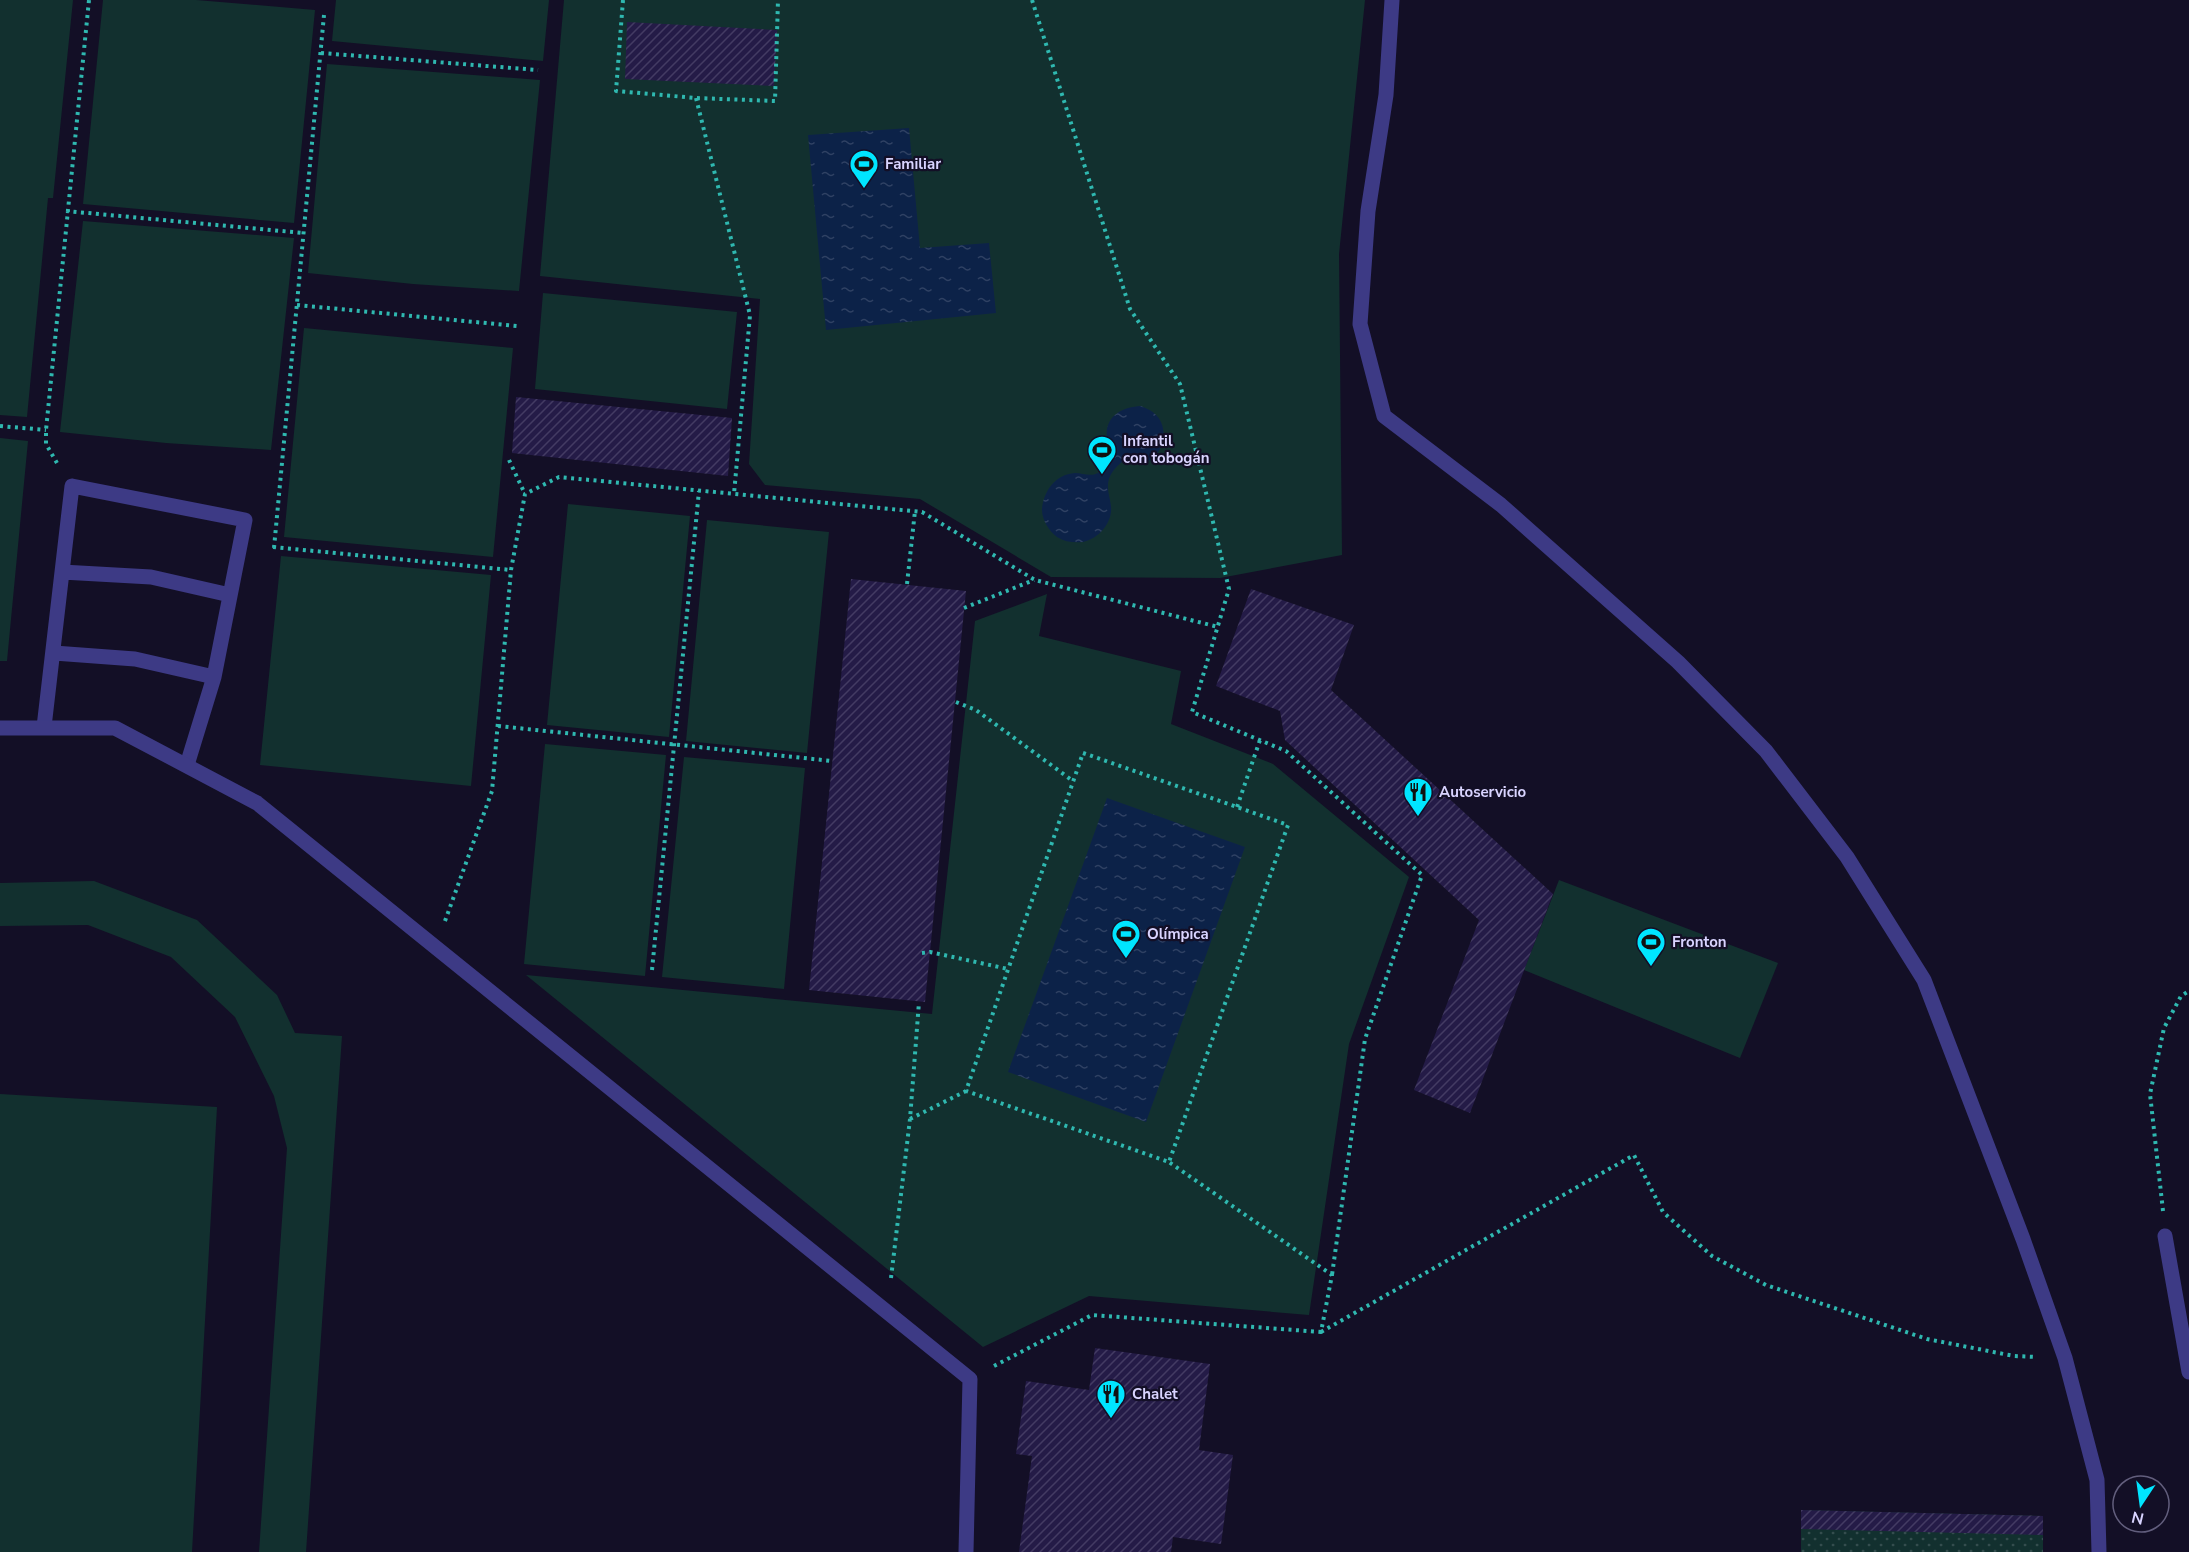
<svg xmlns="http://www.w3.org/2000/svg" width="2189" height="1552" font-family="'Nunito Sans',sans-serif">
  <style>
    .grass { fill: url(#grass-dots) }
    .garden { fill: #12302f }
    .water { fill: url(#water-ripples) }
    .building { fill: url(#building-hatch) }
    .lines { fill: none; stroke-linecap: round; stroke-linejoin: round }
    .path { stroke: #2fb8b0; stroke-width: 4; stroke-dasharray: 3 4.5; stroke-linecap: butt }
    .service { stroke: #3d3a85; stroke-width: 15 }
    .minor { stroke: #3d3a85; stroke-width: 15 }
    .labels { text-anchor: middle; stroke-width: 4.5; stroke-linejoin: round; paint-order: stroke }
    .poi-label { font-size: 15px; font-weight: bold; fill: #d9d4ff; stroke: #130f26; text-anchor: start }
  </style>
  <defs>
    <pattern id="grass-dots" width="8" height="8" patternUnits="userSpaceOnUse" patternTransform="scale(1.5)"><rect width="8" height="8" fill="#12302f"/><path d="M2 2h.1M6 6h.1" fill="none" stroke="#344d4e" stroke-width="1.8" stroke-linecap="round"/></pattern>
    <pattern id="water-ripples" width="26" height="14" patternUnits="userSpaceOnUse" patternTransform="scale(1.5)"><rect width="26" height="14" fill="#0c2248"/><path d="M2 4q2-2 4 0t4 0M15 11q2-2 4 0t4 0" fill="none" stroke="#2f4163"/></pattern>
    <pattern id="building-hatch" width="6" height="6" patternUnits="userSpaceOnUse" patternTransform="scale(1.5)"><rect width="6" height="6" fill="#241b47"/><path d="M-1 1l2-2M0 6l6-6M5 7l2-2" fill="none" stroke="#433b63"/></pattern>
  </defs>
  <rect width="100%" height="100%" fill="#130f26"/>
  <path class="grass" d="M1801,1510L2043,1516V1552H1801Z"/>
  <path class="garden" d="M0,0H73L53,198H48L27,417L0,415Z
    M103,0H196L315,10L294,223L83,204Z
    M336,0H549L543,61L332,41Z
    M564,0H1365L1339,254L1342,555L1220,578L1051,577L920,499L765,485L749,464L760,299L540,276Z
    M327,64L540,80L519,291L413,284L308,273Z
    M83,221L294,238L271,450L166,443L60,432Z
    M543,293L737,312L727,409L535,389Z
    M304,328L513,348L493,557L284,537Z
    M0,438L28,441L7,661H0Z
    M568,504L690,516L669,737L547,725Z
    M707,520L829,532L807,753L686,741Z
    M281,556L491,575L471,786L260,765Z
    M1047,594L1039,636L1181,671L1171,724L1273,764L1409,877L1349,1044L1309,1315L1089,1296L983,1347L526,975L932,1014L975,621Z
    M545,744L666,755L645,976L524,964Z
    M684,757L805,768L784,989L662,977Z
    M1559,880L1778,963L1740,1058L1524,970Z
    M94,881L197,920L277,995L295,1033L342,1036L306,1552H259L287,1148L274,1096L235,1017L171,957L88,925L0,926V883Z
    M0,1094L217,1107L192,1552H0Z"/>
  <path class="water" d="M909,128L920,248L989,243L996,313L826,330L808,135Z
    M1141,406C1145,408 1151,410 1154,413C1173,429 1162,463 1137,464C1133,465 1127,462 1123,461C1117,466 1111,472 1109,479C1106,488 1110,497 1111,506C1113,522 1099,539 1083,542C1074,543 1065,542 1057,537C1049,531 1042,520 1042,510C1043,492 1055,474 1075,473C1083,473 1090,477 1098,473C1101,471 1105,467 1108,464C1115,455 1108,448 1107,439C1104,416 1122,407 1141,406Z
    M1107,798L1245,847L1146,1122L1008,1072Z"/>
  <path class="building" d="M627,22L777,30L774,86L625,79Z
    M516,397L732,418L728,476L512,453Z
    M851,579L966,591L925,1002L809,990Z
    M1251,589L1354,625L1331,690L1553,894L1470,1113L1414,1090L1479,920L1285,740L1280,711L1216,686Z
    M1095,1348L1210,1364L1199,1450L1233,1455L1221,1544L1173,1537L1171,1552H1019L1032,1456L1016,1454L1026,1381L1089,1390Z
    M1801,1510L2043,1516V1535L1801,1529Z"/>
  <g class="lines">
    <path class="path" d="M623,0L616,91L696,98L775,101L778,0
      M1032,0L1130,309L1180,384L1229,589L1192,712L1286,751L1422,875L1365,1039L1332,1275
      M321,53L538,70
      M696,98L750,315L734,494
      M66,211L303,233
      M297,305L517,326
      M0,426L46,430
      M509,460L525,494
      M57,463L46,444V430L89,0
      M273,547L511,570
      M274,548L324,15
      M907,584L915,511
      M964,608L1034,580
      M956,702L976,710L1073,781
      M498,726L832,761
      M1083,753L1288,825L1169,1162L966,1091Z
      M1237,807L1260,740
      M445,921L492,791L511,570L525,494L559,477L922,512L1035,580L1218,627
      M922,953L930,952L1008,969
      M652,970L699,491
      M910,1119L966,1091
      M2163,1211L2150,1094L2164,1028L2181,996L2189,991
      M891,1278L910,1119L919,1002
      M1321,1332L1634,1155L1663,1212L1712,1256L1766,1285L1927,1339L2014,1356L2037,1357
      M994,1366L1092,1315L1321,1332L1332,1275L1169,1162"/>
    <path class="service" d="M1392,0L1386,95L1368,211L1360,324L1384,416L1501,505L1678,662L1766,751L1847,857L1924,980L2023,1239L2065,1358L2097,1480L2099,1552
      M62,572L151,577L230,595
      M54,653L135,659L214,677
      M44,727L72,486L245,520L214,677L187,765
      M2165,1236L2189,1372"/>
    <path class="minor" d="M0,728H115L257,803L970,1379L966,1552"/>
  </g>
  <defs>
    <g id="stadium-pin" transform="scale(1.5)"><path d="M0 17L-7.5 6A9.5 9.5 0 1 1 7.5 6Z" fill="#00e5ff" stroke="#130f26"/><path d="M0-5a6.5 5 0 1 0 0 10a6.5 5 0 1 0 0-10ZM-3.5-1.8h7v3.6h-7Z" fill="#111"/></g>
    <g id="restaurant-pin" transform="scale(1.5)"><path d="M0 17L-7.5 6A9.5 9.5 0 1 1 7.5 6Z" fill="#00e5ff" stroke="#130f26"/><path d="M-5-6h1v4h1v-4h1v4h1v-4h1v5L-1.5 .5V6h-2V.5L-5-1ZM5-6V6H3V1.5H1.5Q1.5-4 5-6Z" fill="#111"/></g>
  </defs>
  <g fill-rule="evenodd">
    <use href="#stadium-pin" x="864" y="164"/>
    <use href="#stadium-pin" x="1102" y="450"/>
    <use href="#restaurant-pin" x="1418" y="792"/>
    <use href="#stadium-pin" x="1126" y="934"/>
    <use href="#stadium-pin" x="1651" y="942"/>
    <use href="#restaurant-pin" x="1111" y="1394"/>
  </g>
  <g class="labels">
    <g class="poi-label">
      <text x="885" y="169">Familiar</text>
      <text x="1123" y="446">Infantil<tspan x="1123" dy="17">con tobogán</tspan></text>
      <text x="1439" y="797">Autoservicio</text>
      <text x="1147" y="939">Olímpica</text>
      <text x="1672" y="947">Fronton</text>
      <text x="1132" y="1399">Chalet</text>
    </g>
  </g>
  <g transform="translate(2141 1504) rotate(193)"><circle r="28" fill="#130f26" stroke="#625e7d" stroke-width="1.5"/>
  <path d="M0-4.5L10 22L0 15L-10 22Z" fill="#00e5ff"/>
  <text y="-9" font-size="16" font-weight="bold" text-anchor="middle" fill="#d9d4ff">N</text>
  </g>
</svg>
